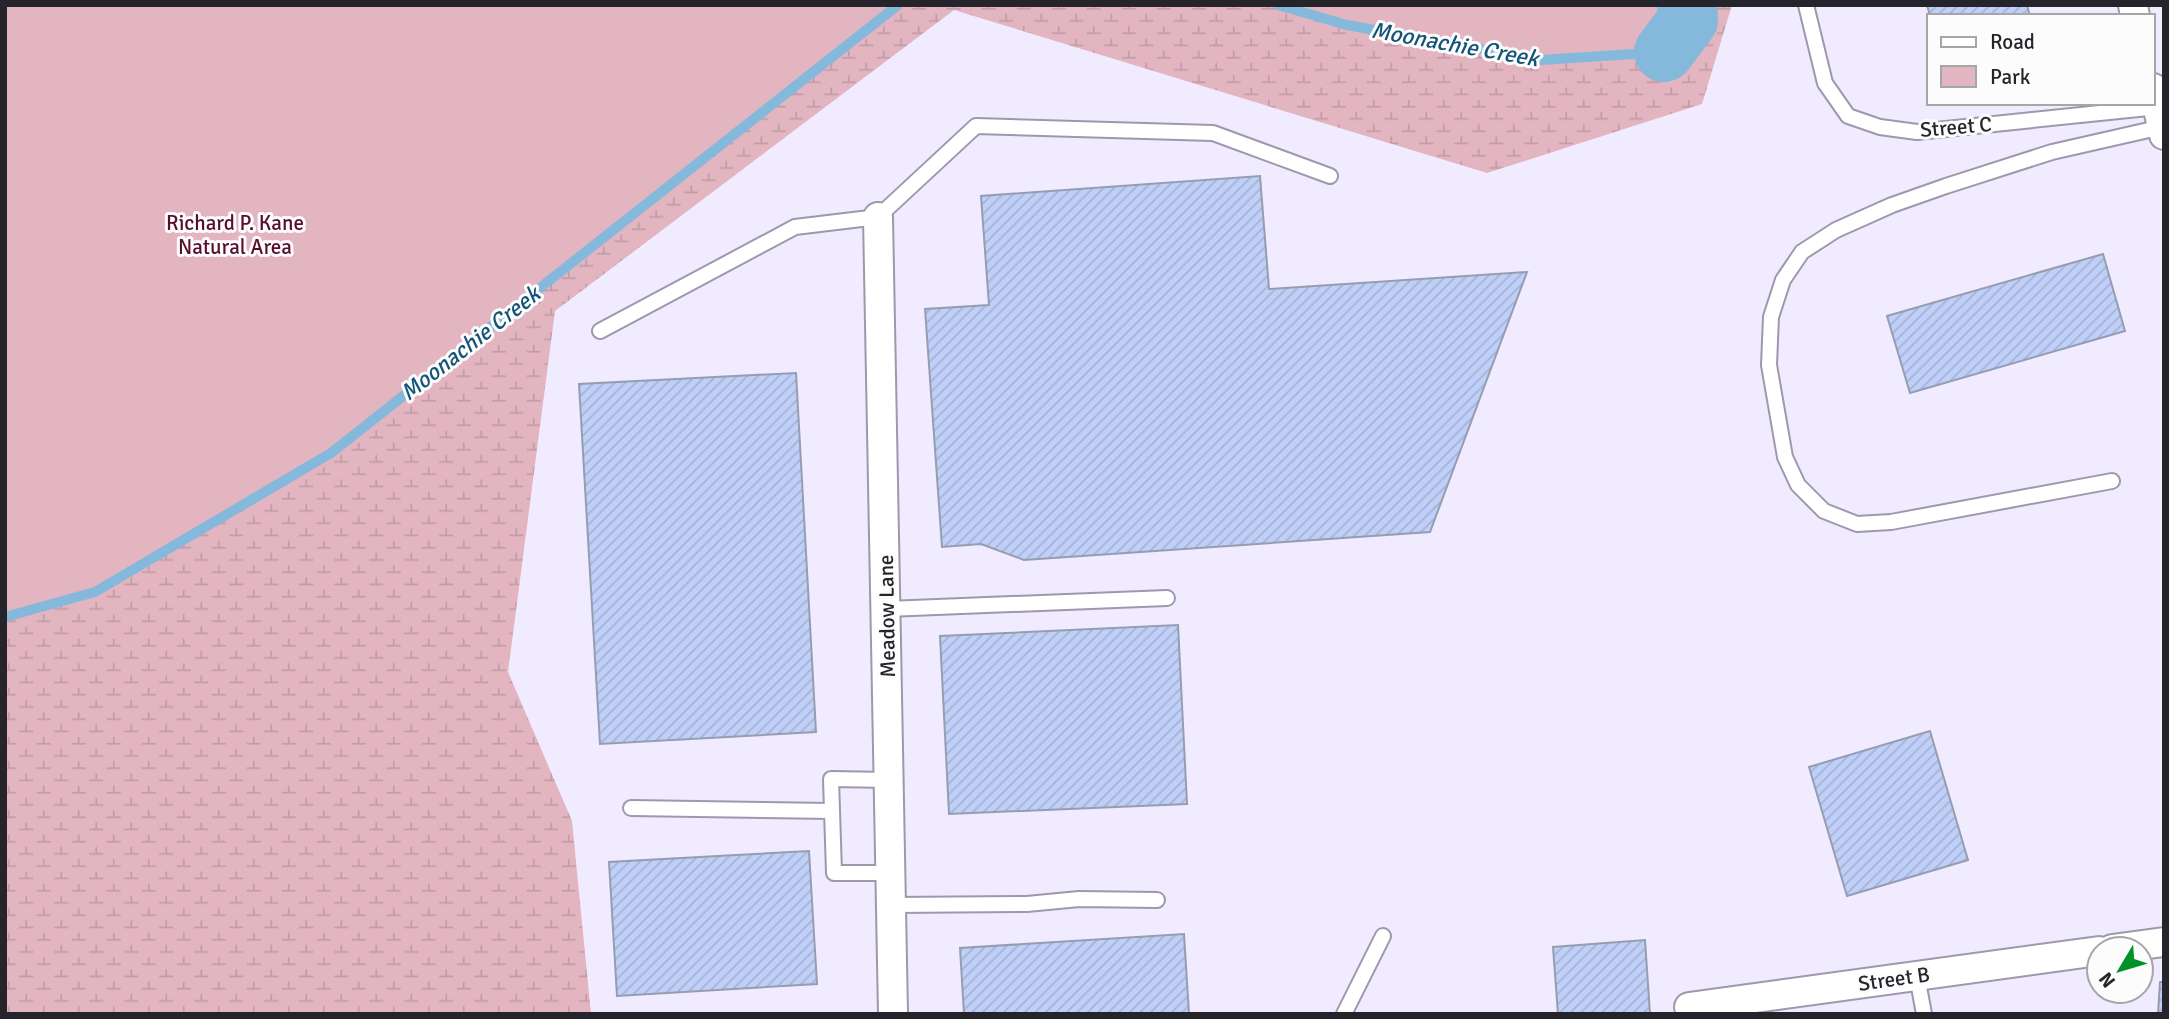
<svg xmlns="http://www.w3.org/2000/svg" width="2169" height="1019" font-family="Signika,sans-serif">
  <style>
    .wetland { fill: url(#wetland-marsh) }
    .park { fill: #e2b5c1 }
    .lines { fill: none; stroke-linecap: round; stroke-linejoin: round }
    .stream { stroke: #84b9dc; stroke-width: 10 }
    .river { stroke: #84b9dc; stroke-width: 60 }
    .building { fill: url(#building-hatch); stroke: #969db0; stroke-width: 2 }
    .service-casing { stroke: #9e98ab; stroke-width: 18 }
    .minor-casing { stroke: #9e98ab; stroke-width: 32 }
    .service { stroke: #fff; stroke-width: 14 }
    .minor { stroke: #fff; stroke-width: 28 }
    .labels { text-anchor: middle; stroke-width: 6; stroke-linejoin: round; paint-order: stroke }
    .street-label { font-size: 21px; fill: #26242b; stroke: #fcfcfc }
    .park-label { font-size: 21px; fill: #560e2c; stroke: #fcfcfc }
    .water-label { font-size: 23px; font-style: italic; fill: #135376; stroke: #fcfcfc }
  </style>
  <defs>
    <pattern id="wetland-marsh" width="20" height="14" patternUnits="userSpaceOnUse" patternTransform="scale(1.75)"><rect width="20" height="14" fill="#e2b5c1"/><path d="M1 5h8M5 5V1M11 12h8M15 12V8" fill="none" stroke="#c29ca6"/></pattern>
    <pattern id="building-hatch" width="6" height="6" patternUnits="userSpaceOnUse" patternTransform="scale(1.75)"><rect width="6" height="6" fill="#bfcff8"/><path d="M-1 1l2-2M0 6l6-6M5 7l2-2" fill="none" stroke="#a4b2d5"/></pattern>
  </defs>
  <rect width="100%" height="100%" fill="#f1ebff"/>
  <path class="wetland" d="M5,5H1732L1702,104L1487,173L954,10L555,311L508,672L572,821L591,1014H5Z"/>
  <path class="park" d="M5,5H899L331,453L95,592L5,617Z
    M1278,5H1687L1688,20L1664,52L1541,60L1347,25Z"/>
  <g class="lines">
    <path class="stream" d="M1278,5L1347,25L1541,60L1664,52
      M5,617L95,592L331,453L898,5"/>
    <path class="river" d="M1664,52L1688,20L1687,5"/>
  </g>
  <path class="building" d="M1927,5H2027L2030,16H1930Z
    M1260,176L1269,289L1527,272L1430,532L1024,560L981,544L942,547L925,309L989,305L981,196Z
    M2103,254L2125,331L1910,393L1887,316Z
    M796,373L816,732L600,744L579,384Z
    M1178,625L1187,804L949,814L940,636Z
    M1930,731L1968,860L1847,896L1809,767Z
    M809,851L817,984L617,996L609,862Z
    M1184,934L1189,1014H964L960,948Z
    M1645,940L1650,1014H1558L1553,947Z
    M2160,982H2164V1014H2158Z"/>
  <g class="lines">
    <g class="service-casing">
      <path id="service" d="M1806,5L1825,83L1848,116L1880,127L1917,132L2158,107
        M600,331L795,227L878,217L976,126L1213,133L1330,176
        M2112,481L1891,522L1857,524L1824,511L1798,485L1785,457L1769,365L1771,317L1783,280L1802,252L1836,230L1892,205L1946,186L2052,152L2162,127
        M887,609L1167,598
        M890,780L831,779L834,873H892
        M631,808L832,811
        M892,905L1027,904L1079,899L1157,900
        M1917,976L1924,1014
        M1344,1014L1383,936"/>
    </g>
    <g class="minor-casing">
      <path id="minor" d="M2133,5L2135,16
        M2153,88L2164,135
        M878,217L893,1014
        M2112,949L2164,942
        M1689,1007L2099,951"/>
    </g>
    <use href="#service" class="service"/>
    <use href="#minor" class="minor"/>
  </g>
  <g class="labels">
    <g class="street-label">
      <text transform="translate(1956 127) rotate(-5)" y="7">Street C</text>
      <text transform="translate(887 616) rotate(-91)" y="7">Meadow Lane</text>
      <text transform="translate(1894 979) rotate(-8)" y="7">Street B</text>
    </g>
    <g class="park-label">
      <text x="235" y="230">Richard P. Kane<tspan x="235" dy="24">Natural Area</tspan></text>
    </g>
    <g class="water-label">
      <text transform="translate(1455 44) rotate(10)" y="8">Moonachie Creek</text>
      <text transform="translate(470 343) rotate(-38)" y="8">Moonachie Creek</text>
    </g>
  </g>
  <rect width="2169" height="1019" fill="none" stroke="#26242b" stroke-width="14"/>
  <rect x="1927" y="14" width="228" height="91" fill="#fcfcfc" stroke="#a6a6a8" stroke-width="2"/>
  <rect x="1941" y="37" width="35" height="10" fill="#ffffff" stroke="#a6a6a8" stroke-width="2"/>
  <text x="1990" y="49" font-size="21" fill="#26242b">Road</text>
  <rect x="1941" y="66" width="35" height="21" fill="#e2b5c1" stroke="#a6a6a8" stroke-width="2"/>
  <text x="1990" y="84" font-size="21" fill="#26242b">Park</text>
  <g transform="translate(2120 970) rotate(232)"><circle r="33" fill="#fcfcfc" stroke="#a6a6a8" stroke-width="2"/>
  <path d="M0-5L12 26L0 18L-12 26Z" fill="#009228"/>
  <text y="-10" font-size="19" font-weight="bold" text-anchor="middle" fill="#26242b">N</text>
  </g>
</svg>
